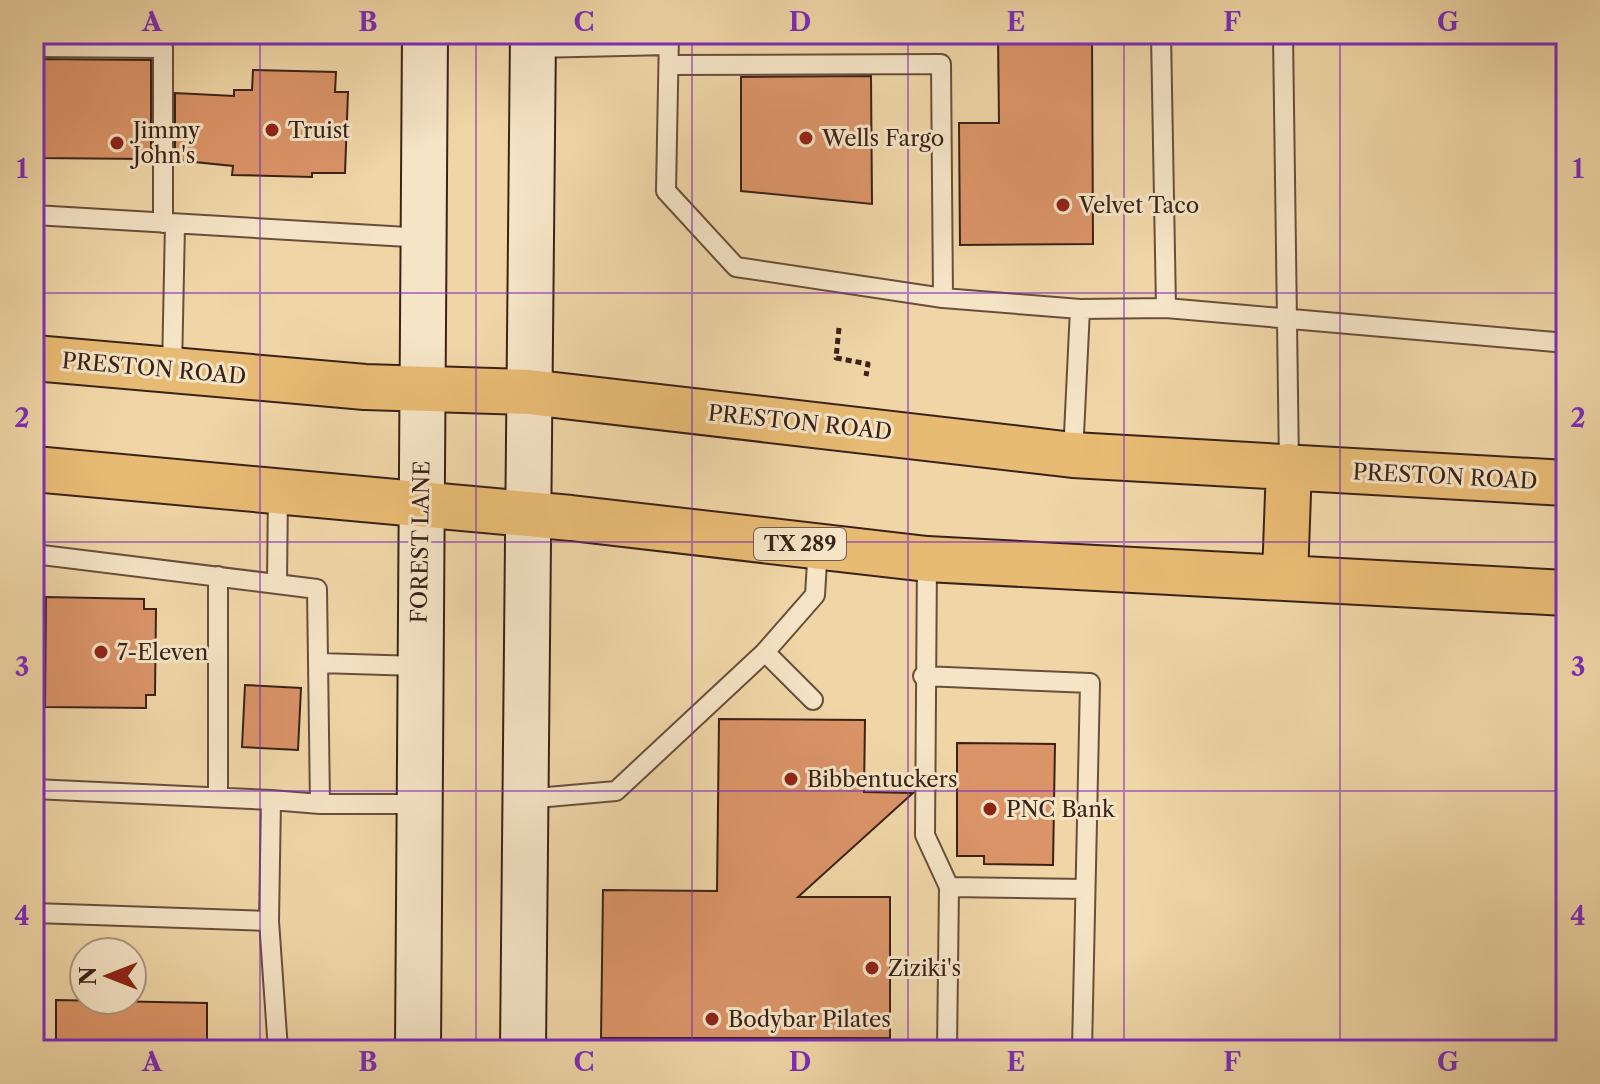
<svg xmlns="http://www.w3.org/2000/svg" width="1600" height="1084" font-family="'Libre Caslon Text',serif">
  <style>
    .building { fill: #da9468; stroke: #3b2218; stroke-width: 2 }
    .lines { fill: none; stroke-linecap: round; stroke-linejoin: round }
    .lane-casing { stroke: #684f3c; stroke-width: 22 }
    .secondary-casing { stroke: #3b2218; stroke-width: 48 }
    .primary-casing { stroke: #3b2218; stroke-width: 48 }
    .path { stroke: #3b2218; stroke-width: 5; stroke-dasharray: 6 4; stroke-linecap: butt }
    .lane { stroke: #f5e4c6; stroke-width: 18 }
    .secondary { stroke: #f5e4c6; stroke-width: 44 }
    .primary { stroke: #e8bb74; stroke-width: 44 }
    .grid { fill: none; stroke: #7b2cbf; stroke-width: 2; stroke-opacity: 0.55 }
    .poi-dot { fill: #8f2418; stroke: #f5e4c6; stroke-width: 3 }
    .labels { text-anchor: middle; stroke-width: 6; stroke-linejoin: round; paint-order: stroke }
    .shield { fill: #f5e4c6; stroke: #735c4c; stroke-width: 2 }
    .shield-label { font-size: 20px; font-weight: bold; fill: #3b2218 }
    .poi-label { font-size: 22px; fill: #3b2218; stroke: #f5e4c6; text-anchor: start }
    .street-label { font-size: 22px; fill: #3b2218; stroke: #f5e4c6 }
    .neatline { fill: none; stroke: #7b2cbf; stroke-width: 3 }
    .grid-label { font-size: 26px; text-anchor: middle; font-weight: bold; fill: #7b2cbf }
  </style>
  <rect width="100%" height="100%" fill="#f0d6a7"/>
  <filter id="stains"><feTurbulence type="fractalNoise" baseFrequency=".0025" numOctaves="4"/><feColorMatrix values="0 0 0 0 .2 0 0 0 0 .09 0 0 0 0 .02 0 0 0 .5 -.17"/></filter>
  <radialGradient id="worn" r=".72"><stop offset=".6" stop-color="#630" stop-opacity="0"/><stop offset="1" stop-color="#630" stop-opacity=".3"/></radialGradient>
  <path class="building" d="M998,34H1092L1093,244L960,245L959,123H999Z
    M34,59L151,60V159L34,158Z
    M253,70L336,72L335,92H348L345,173H312V177L232,175L233,166L175,160V93L234,96V90H252Z
    M871,76L872,204L741,191V77Z
    M46,597L144,599V609H156L155,695H146V708L45,707Z
    M245,685L301,688L298,750L242,747Z
    M719,719L865,720L864,792L913,793L798,897H890V1038H601L603,890L717,891Z
    M957,743L1055,744L1053,865L984,864V856H957Z
    M56,1000L207,1003V1050H56Z"/>
  <g class="lines">
    <g class="lane-casing">
      <path id="lane" d="M669,34L666,191L736,267L943,298L1080,309
        M1161,34L1166,308
        M1283,34L1289,466
        M34,47L163,48V223
        M533,48L669,45
        M669,65L941,64L943,298
        M34,215L425,238
        M172,369L175,224
        M1073,455L1080,309L1166,308L1566,343
        M34,554L317,589L320,804L271,800L269,921L278,1050
        M927,559L925,835L949,887L947,1050
        M218,576V797
        M277,584L278,490
        M765,652L813,700
        M319,663L418,666
        M923,676L1090,683L1082,1050
        M34,789L271,800
        M525,799L616,791L765,652L815,595L818,546
        M320,804H419
        M949,887L1085,889
        M34,913L269,921"/>
    </g>
    <g class="secondary-casing">
      <path id="secondary" d="M418,1050L425,34
        M523,1050L533,34"/>
    </g>
    <g class="primary-casing">
      <path id="primary" d="M34,358L365,387L529,392L1073,455L1566,483
        M34,469L571,518L927,559L1566,593
        M1285,577L1289,466"/>
    </g>
    <path class="path" d="M839,328L836,358L868,364L866,376"/>
    <use href="#lane" class="lane"/>
    <use href="#secondary" class="secondary"/>
    <use href="#primary" class="primary"/>
  </g>
  <path class="grid" d="M260,34V1050M476,34V1050M692,34V1050M908,34V1050M1124,34V1050M1340,34V1050M34,293H1566M34,542H1566M34,791H1566"/>
  <g class="poi-dot">
    <circle cx="272" cy="130" r="8"/>
    <circle cx="806" cy="138" r="8"/>
    <circle cx="117" cy="143" r="8"/>
    <circle cx="1063" cy="205" r="8"/>
    <circle cx="101" cy="652" r="8"/>
    <circle cx="791" cy="779" r="8"/>
    <circle cx="990" cy="809" r="8"/>
    <circle cx="872" cy="968" r="8"/>
    <circle cx="712" cy="1019" r="8"/>
  </g>
  <g class="labels">
    <rect class="shield" x="754" y="528" width="92" height="32" rx="6"/>
    <g class="shield-label">
      <text x="800" y="551">TX 289</text>
    </g>
    <g class="poi-label">
      <text x="133" y="138">Jimmy<tspan x="133" dy="25">John's</tspan></text>
      <text x="288" y="138">Truist</text>
      <text x="822" y="146">Wells Fargo</text>
      <text x="1079" y="213">Velvet Taco</text>
      <text x="117" y="660">7-Eleven</text>
      <text x="807" y="787">Bibbentuckers</text>
      <text x="1006" y="817">PNC Bank</text>
      <text x="888" y="976">Ziziki's</text>
      <text x="728" y="1027">Bodybar Pilates</text>
    </g>
    <g class="street-label">
      <text transform="translate(154 368) rotate(5)" y="8">PRESTON ROAD</text>
      <text transform="translate(800 422) rotate(6)" y="8">PRESTON ROAD</text>
      <text transform="translate(1445 476) rotate(3)" y="8">PRESTON ROAD</text>
      <text transform="translate(420 542) rotate(-89)" y="8">FOREST LANE</text>
    </g>
  </g>
  <rect width="1600" height="1084" fill="none" stroke="#f0d6a7" stroke-width="88"/>
  <g transform="translate(108 976) rotate(270)"><circle r="38" fill="#f5e4c6" stroke="#ab9680" stroke-width="2"/>
  <path d="M0-6L14 30L0 20L-14 30Z" fill="#8f2418"/>
  <text y="-12" font-size="22" font-weight="bold" text-anchor="middle" fill="#3b2218">N</text>
  </g>
  <rect x="44" y="44" width="1512" height="996" class="neatline"/>
  <g class="grid-label">
    <text x="152" y="31">A</text>
    <text x="368" y="31">B</text>
    <text x="584" y="31">C</text>
    <text x="800" y="31">D</text>
    <text x="1016" y="31">E</text>
    <text x="1232" y="31">F</text>
    <text x="1448" y="31">G</text>
    <text x="22" y="178">1</text>
    <text x="1578" y="178">1</text>
    <text x="22" y="427">2</text>
    <text x="1578" y="427">2</text>
    <text x="22" y="676">3</text>
    <text x="1578" y="676">3</text>
    <text x="22" y="925">4</text>
    <text x="1578" y="925">4</text>
    <text x="152" y="1071">A</text>
    <text x="368" y="1071">B</text>
    <text x="584" y="1071">C</text>
    <text x="800" y="1071">D</text>
    <text x="1016" y="1071">E</text>
    <text x="1232" y="1071">F</text>
    <text x="1448" y="1071">G</text>
  </g>
  <rect width="100%" height="100%" filter="url(#stains)"/>
  <rect width="100%" height="100%" fill="url(#worn)"/>
</svg>
